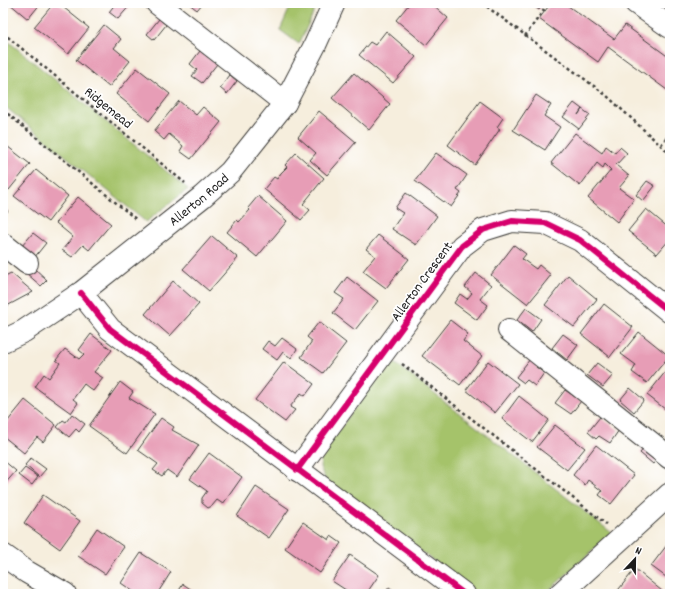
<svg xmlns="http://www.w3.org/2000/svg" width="673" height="597" font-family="Dekko,sans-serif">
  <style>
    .green { fill: #a5c36b; stroke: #607044 }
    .building { fill: #e79db6 }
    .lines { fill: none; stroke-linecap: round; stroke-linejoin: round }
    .minor-casing { stroke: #3d3c39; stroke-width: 24 }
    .path { stroke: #3d3c39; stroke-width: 2.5; stroke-dasharray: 3 3; stroke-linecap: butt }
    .minor { stroke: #fff; stroke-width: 22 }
    .cycleway-casing { stroke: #fff; stroke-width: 8 }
    .cycleway { stroke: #d6006c; stroke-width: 6 }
    .labels { text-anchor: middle; stroke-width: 3.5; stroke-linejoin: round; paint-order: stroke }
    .street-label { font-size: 14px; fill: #1c1c1c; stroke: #fff }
  </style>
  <rect width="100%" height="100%" fill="#fff"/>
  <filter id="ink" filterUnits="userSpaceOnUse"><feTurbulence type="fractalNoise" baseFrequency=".025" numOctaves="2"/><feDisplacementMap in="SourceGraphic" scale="8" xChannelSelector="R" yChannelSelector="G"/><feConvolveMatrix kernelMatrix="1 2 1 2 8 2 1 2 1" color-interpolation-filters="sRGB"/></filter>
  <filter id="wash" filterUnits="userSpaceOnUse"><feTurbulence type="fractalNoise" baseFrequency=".012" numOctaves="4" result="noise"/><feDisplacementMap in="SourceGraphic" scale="16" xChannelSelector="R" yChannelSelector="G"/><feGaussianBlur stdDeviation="0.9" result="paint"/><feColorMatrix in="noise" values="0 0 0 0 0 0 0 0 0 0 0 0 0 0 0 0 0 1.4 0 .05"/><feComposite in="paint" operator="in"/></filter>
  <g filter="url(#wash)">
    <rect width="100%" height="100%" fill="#f6eedd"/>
    <path class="green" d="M292,3H318L299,44L280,30Z
      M3,37L188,189L146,222L3,105Z
      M390,359L612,533L545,594H478L326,481L320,467L322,453Z"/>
    <g id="blocks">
      <path class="building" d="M9,3H41L28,19Z
        M54,3H58L89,28L68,54L34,27Z
        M116,3H132L118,19L109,12Z
        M188,3H203L197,10Z
        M272,3H280L276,7Z
        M410,3H431L448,18L426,45L396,20Z
        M529,3H544L539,10Z
        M551,3H564L614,39L625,25L670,58V86L667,90L608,47L598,62L539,19Z
        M159,19L166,25L154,40L147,34Z
        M104,25L121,39L114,48L130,61L109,87L76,60Z
        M386,31L416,57L393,83L359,55L370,42L375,45Z
        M200,51L217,64L202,83L192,76L197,70L190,64Z
        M137,68L170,94L149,121L116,94Z
        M354,73L390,104L369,130L332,98Z
        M230,75L237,81L227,94L220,88Z
        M536,95L551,105L544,116L560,127L545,150L513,130Z
        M179,101L196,115L203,107L221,122L191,159L180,151L183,146L169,134L164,140L154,131Z
        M480,101L503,118L497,127L500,129L475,165L448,145Z
        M574,103L582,109L578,115L582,109L590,115L579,129L563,117Z
        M319,111L356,142L327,175L310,160L316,153L298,137Z
        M575,133L602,153L606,146L615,153L620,147L627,153L616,165L629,176L619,188L634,199L617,222L588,198L611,170L605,164L603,168L597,163L580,186L551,163Z
        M3,143L30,164L9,190L3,186Z
        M296,153L324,178L303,204L310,210L301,220L264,189L274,177L277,179L281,173L287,167L285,165Z
        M436,153L467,175L457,190L461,193L451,207L415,181Z
        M36,170L68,196L48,222L14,196Z
        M647,181L655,186L643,201L636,195Z
        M406,193L437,216L416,245L392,229L403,213L395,208Z
        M258,196L287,221L257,257L227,232L237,220L239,222L250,210L248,208Z
        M78,197L111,224L89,250L83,245L72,257L62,250L73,237L56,223Z
        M3,207L8,211L3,216Z
        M646,209L670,229V239L657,254L628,231Z
        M33,233L46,243L34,258L21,247Z
        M378,235L409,259L386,288L363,271L375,256L366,249Z
        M212,236L238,258L209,291L183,269Z
        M514,245L526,254L522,259L536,269L539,265L551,275L528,304L491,275Z
        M32,266L47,280L41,286L26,273Z
        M11,273L33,292L3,308V277Z
        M476,273L491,285L480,299L488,305L477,320L454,303L460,294L467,299L472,293L465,287Z
        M568,275L597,299L574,327L545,305Z
        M347,277L378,301L355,330L333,313L344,299L335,293Z
        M173,281L199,304L170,336L145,314Z
        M604,304L633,327L610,357L581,334Z
        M526,308L541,319L532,332L517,320Z
        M450,320L468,334L463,341L482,356L460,385L422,356Z
        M319,322L346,343L323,373L301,357L312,341L307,337Z
        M639,332L669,356L647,383L632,372L636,365L621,354Z
        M91,334L112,350L94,372L103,378L93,391L84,384L73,399L78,403L71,413L35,387L44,374L49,378L60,363L56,360L65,349L79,359L84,354L79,350Z
        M563,334L578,345L567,360L552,348Z
        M282,338L297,349L291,358L283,352L277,360L262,349L268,341L275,346Z
        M530,359L539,365L536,367L544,373L535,386L527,380L524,383L516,377Z
        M488,361L518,384L495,413L466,390Z
        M284,362L314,384L305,396L301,393L290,407L295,410L285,422L255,400Z
        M597,363L613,375L603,387L587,375Z
        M670,366V413L647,395Z
        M120,382L133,392L129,398L155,414L127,453L89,426Z
        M630,388L644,400L634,412L620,400Z
        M565,390L581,401L571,414L555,403Z
        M519,396L549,420L532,442L502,419Z
        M25,400L56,425L43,442L37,437L24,453L3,436V427Z
        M72,414L85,424L79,432L76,429L69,437L57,427L63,420L66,422Z
        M600,417L619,430L610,443L599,436L596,439L588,432Z
        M161,418L174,427L172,430L199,445L177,477L167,470L162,476L153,470L158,464L138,450Z
        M555,425L585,448L567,470L537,447Z
        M596,445L634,475L611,504L599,495L602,491L588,480L585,485L573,475Z
        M646,446L659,457L653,464L640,453Z
        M209,453L242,477L223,504L217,500L212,506L208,508L202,503V498L207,491L190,479Z
        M31,458L46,469L39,477L25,465Z
        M3,460L16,471L3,486Z
        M25,468L38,477L32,485L19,475Z
        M256,487L289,509L269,538L237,516Z
        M43,495L80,521L60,549L24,523Z
        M303,522L329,540L331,536L341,543L320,573L285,548Z
        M97,528L124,547L105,574L78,556Z
        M670,541V580L651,566Z
        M141,553L171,572L157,594H137L121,583Z
        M350,555L379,575L366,594H352L332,581Z
        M635,569L662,591L659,594H615Z
        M183,584L198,594H177Z
        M389,587L399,594H385Z"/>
    </g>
  </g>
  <g filter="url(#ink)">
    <use href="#blocks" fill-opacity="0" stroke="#3d3c39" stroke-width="1"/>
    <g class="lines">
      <g class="minor-casing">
        <g id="minor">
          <path d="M157,3L285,103"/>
          <path d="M636,3L670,27"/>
          <path d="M3,244L27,263"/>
          <path d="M81,293L110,329L464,594"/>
          <path d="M509,330L670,458"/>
          <path id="s1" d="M3,341L24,331L81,293L202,197L230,172L285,103L315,45L334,3"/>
          <path d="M297,470L462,246L483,230L512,221L545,223L580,240L670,312"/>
          <path d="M3,555L27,572L65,594"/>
          <path d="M560,594L670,494"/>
        </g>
      </g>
      <path class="path" d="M482,3L606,95L670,154
        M3,33L185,183
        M525,36L549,3
        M3,110L137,220
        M661,145L670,132
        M402,364L606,524"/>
      <use href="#minor" class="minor"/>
      <g class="cycleway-casing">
        <path id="cycleway" d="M81,293L110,329L464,594
          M297,470L462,246L483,230L512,221L545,223L580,240L670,312"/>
      </g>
      <use href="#cycleway" class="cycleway"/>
    </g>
  </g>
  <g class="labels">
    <g class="street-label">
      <text transform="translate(109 107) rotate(39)" y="5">Ridgemead</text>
      <text dy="5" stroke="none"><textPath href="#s1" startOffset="242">Allerton Road</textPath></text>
      <text transform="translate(421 281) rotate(-54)" y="5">Allerton Crescent</text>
    </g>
  </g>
  <rect width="673" height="597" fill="none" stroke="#fff" stroke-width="16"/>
  <g transform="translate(635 559) rotate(22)" stroke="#ffffff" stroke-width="3" paint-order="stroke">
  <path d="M0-3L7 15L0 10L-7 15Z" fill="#1c1c1c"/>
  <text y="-6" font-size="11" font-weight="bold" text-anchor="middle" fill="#1c1c1c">N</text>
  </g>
</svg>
